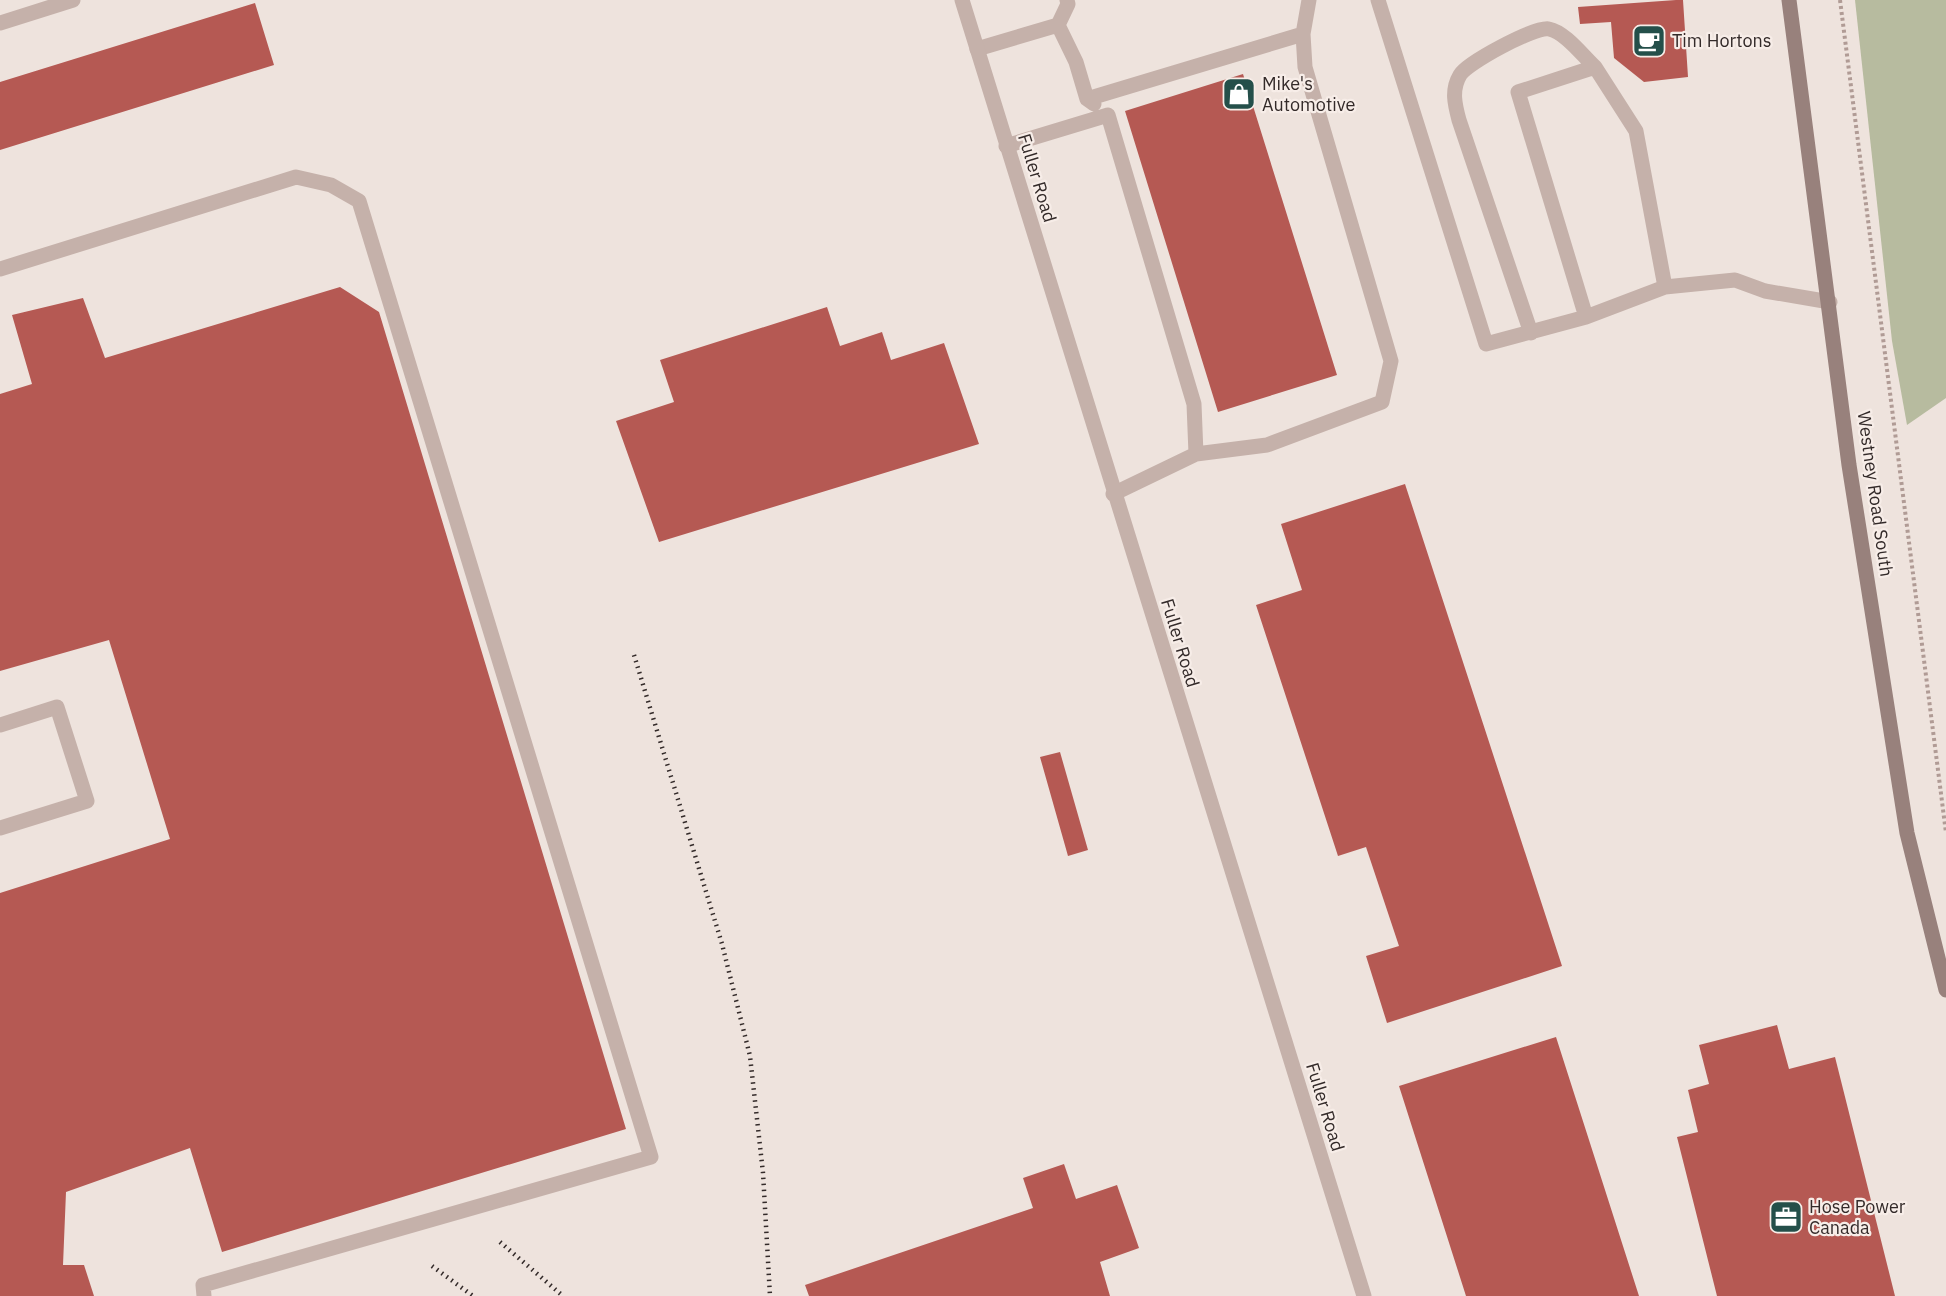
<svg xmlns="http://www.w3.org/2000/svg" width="1946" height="1296" font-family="'IBM Plex Sans',sans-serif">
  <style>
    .green { fill: #b7bb9f }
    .building { fill: #b55953 }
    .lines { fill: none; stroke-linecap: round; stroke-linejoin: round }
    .path { stroke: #b09b95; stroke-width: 4; stroke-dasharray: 3 3; stroke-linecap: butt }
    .service { stroke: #c5b1aa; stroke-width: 15 }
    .minor { stroke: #c5b1aa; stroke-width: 15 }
    .secondary { stroke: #98817c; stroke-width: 15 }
    .rail { stroke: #332a29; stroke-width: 4.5; stroke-dasharray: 1.5 4.5; stroke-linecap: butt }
    .labels { text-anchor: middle; stroke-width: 4.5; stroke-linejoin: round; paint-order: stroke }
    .poi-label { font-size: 18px; fill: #332a29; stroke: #f7ede8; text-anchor: start }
    .street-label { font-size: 18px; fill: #332a29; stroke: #f7ede8 }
  </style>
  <rect width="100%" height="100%" fill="#eee3dd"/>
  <path class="green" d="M1855,0H1946V398L1907,425L1892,341Z"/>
  <path class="building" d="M1676,0H1683L1688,77L1644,82L1614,58L1611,22L1580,24L1578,7Z
    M255,3L274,65L0,150V82Z
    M1243,74L1337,375L1218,412L1125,111Z
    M340,287L379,312L626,1129L222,1252L190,1148L66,1192L63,1265H84L94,1296H0V893L170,839L109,640L0,671V394L32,384L12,315L83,298L105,358Z
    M827,307L840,346L882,332L891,360L944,343L979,444L659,542L616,421L674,402L660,360Z
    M1405,484L1562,966L1387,1023L1366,956L1399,946L1366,847L1338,856L1256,605L1302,590L1281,524Z
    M1060,752L1088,850L1068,856L1040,757Z
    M1777,1025L1789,1069L1835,1057L1895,1296H1717L1677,1137L1698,1132L1688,1090L1709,1084L1699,1045Z
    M1556,1037L1639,1296H1466L1399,1086Z
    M1064,1164L1076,1199L1117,1185L1139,1248L1100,1262L1110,1296H809L805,1285L1033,1208L1023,1178Z"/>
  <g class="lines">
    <path class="path" d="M1840,0L1946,833"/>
    <path class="service" d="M1378,0L1486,344L1586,317L1665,287L1636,131L1595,67L1518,92L1586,317
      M0,23L73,0
      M1058,25L1068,4L1067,0
      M977,49L1058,25L1076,62L1087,99L1094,104
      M1087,99L1303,34
      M1006,146L1108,115L1194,404L1196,454L1113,494
      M0,269L296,177L331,185L359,201L651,1157L203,1285L204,1296
      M1665,287L1735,280L1765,291L1830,302
      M1531,333L1459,120C1455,105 1451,90 1460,75C1467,63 1535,26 1549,29C1565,32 1583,56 1595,67
      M1196,454L1267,445L1382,402L1391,361L1305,67L1303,34L1309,0
      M0,725L57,707L87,801L0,828"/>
    <path class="minor" d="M962,0L1364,1296"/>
    <path class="secondary" d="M1789,0L1849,465L1907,833L1946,990"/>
    <path class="rail" d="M634,655L722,944L750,1056L763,1173L770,1296
      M500,1242L563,1296
      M432,1266L473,1296"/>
  </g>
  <defs>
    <g id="cafe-square" transform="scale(1.725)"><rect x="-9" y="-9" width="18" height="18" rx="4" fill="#244f4a" stroke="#f7ede8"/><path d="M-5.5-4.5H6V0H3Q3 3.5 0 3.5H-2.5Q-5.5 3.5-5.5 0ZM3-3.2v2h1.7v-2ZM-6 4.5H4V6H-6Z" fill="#fff"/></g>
    <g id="shop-square" transform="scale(1.725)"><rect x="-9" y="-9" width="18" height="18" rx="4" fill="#244f4a" stroke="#f7ede8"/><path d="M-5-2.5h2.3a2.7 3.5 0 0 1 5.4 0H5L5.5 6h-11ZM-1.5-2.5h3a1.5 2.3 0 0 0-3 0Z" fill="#fff"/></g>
    <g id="office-square" transform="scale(1.725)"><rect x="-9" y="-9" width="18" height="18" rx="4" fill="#244f4a" stroke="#f7ede8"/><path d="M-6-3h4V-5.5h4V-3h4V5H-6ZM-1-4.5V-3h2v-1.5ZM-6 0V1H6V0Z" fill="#fff"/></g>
  </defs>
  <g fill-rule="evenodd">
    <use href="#cafe-square" x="1649" y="41"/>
    <use href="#shop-square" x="1239" y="94"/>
    <use href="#office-square" x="1786" y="1217"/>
  </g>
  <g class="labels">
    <g class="poi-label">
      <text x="1672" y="47">Tim Hortons</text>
      <text x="1262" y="90">Mike's<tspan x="1262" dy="21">Automotive</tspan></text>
      <text x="1809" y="1213">Hose Power<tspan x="1809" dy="21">Canada</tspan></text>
    </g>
    <g class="street-label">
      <text transform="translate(1037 178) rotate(73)" y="6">Fuller Road</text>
      <text transform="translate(1875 494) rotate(82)" y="6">Westney Road South</text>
      <text transform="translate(1180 643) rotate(73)" y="6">Fuller Road</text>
      <text transform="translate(1325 1107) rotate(73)" y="6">Fuller Road</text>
    </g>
  </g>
</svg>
